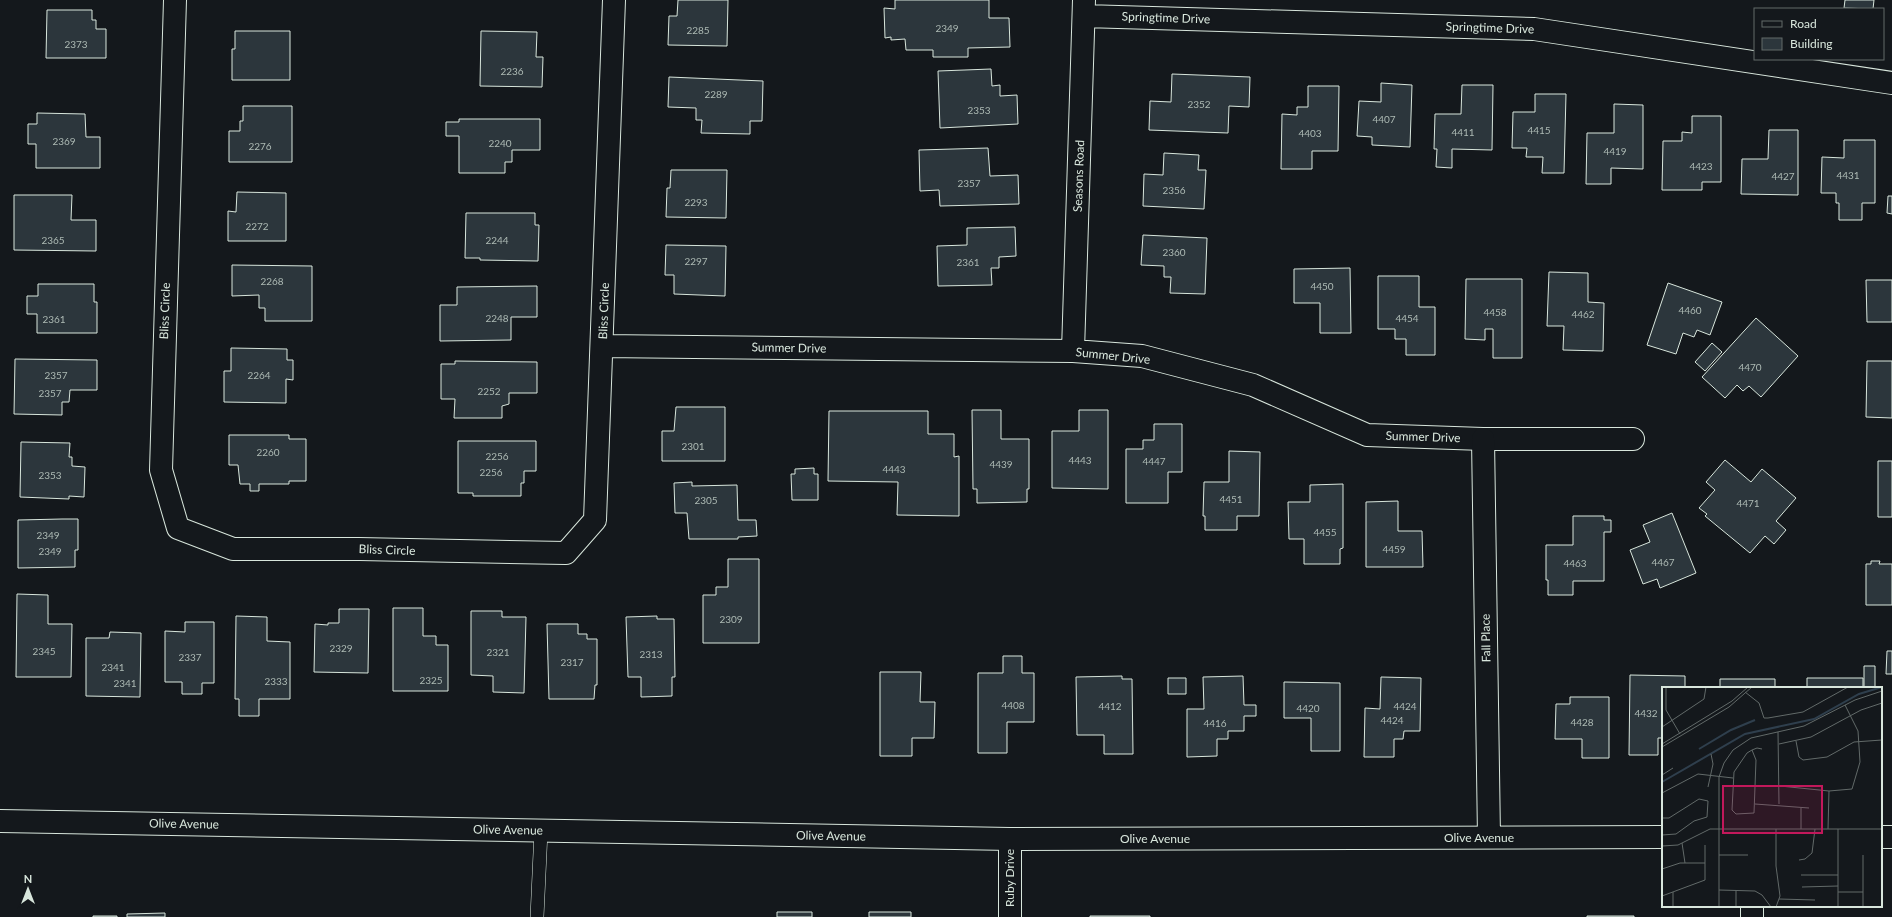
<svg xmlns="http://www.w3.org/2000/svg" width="1892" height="917" font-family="Lato,sans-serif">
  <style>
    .building { fill: #2c363c; stroke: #d8e6dc }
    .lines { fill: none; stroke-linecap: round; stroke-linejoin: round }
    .lane-casing { stroke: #d8e6dc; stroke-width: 14 }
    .street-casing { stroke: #d8e6dc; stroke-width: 24 }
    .secondary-casing { stroke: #d8e6dc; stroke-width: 24 }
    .lane { stroke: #14181c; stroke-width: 13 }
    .street { stroke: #14181c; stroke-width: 22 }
    .secondary { stroke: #14181c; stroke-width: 22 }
    .labels { text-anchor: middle; stroke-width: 3; stroke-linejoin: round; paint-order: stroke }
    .number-label { font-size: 10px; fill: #adbab4 }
    .street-label { font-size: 12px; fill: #d8e6dc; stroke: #14181c }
    .inset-river { fill: none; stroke: #2f3f4d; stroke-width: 2 }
    .inset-road { fill: none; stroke: #626a69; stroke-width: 1 }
    .view { fill: #c2185b; fill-opacity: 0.15; stroke: #c2185b; stroke-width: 2 }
    .inset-edge { fill: none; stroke: #d8e6dc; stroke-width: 2 }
  </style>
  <rect width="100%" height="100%" fill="#14181c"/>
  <path class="building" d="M678,0H728L727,46L668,45L669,16H677Z
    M895,0H989V18H1009L1010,47L968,48V57H933V50H906L905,39L891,40V37L885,38L884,8L895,9Z
    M1845,0H1874L1873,9L1844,8Z
    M47,10H92V20H96V29H106V58H46Z
    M235,31H290V80H232V49H235Z
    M481,31L537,32L536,57H543L542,87L480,86Z
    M991,69L992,86L1000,85V96L1017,95L1018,124L940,128L938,71Z
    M1172,74L1250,77L1249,107L1229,106L1228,133L1149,130L1150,101L1171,102Z
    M669,77L763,81L762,121H750V134L701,133L702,120H696V108L668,107Z
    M1381,83L1412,85L1410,147L1372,145V137L1357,136L1359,101L1381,102Z
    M1462,85H1493L1492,150L1452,149V168L1436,167L1437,149H1434L1435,114H1461Z
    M1308,86H1339L1338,151H1312V169H1281L1282,114L1297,115V107H1308Z
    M1535,94H1566L1564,173H1542L1543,157H1526L1527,148H1512L1513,112H1535Z
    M1614,104L1643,105V169L1611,168V184H1586L1587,133H1614Z
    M243,106H292V162H229V131H240V121H243Z
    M37,113L85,114L86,137H100V168H36V144H28V124H37Z
    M1692,116H1721V182H1702V190H1662L1663,141H1682V132L1692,133Z
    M459,119H540V150H512V162H505V173H459V136H446V122H459Z
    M1769,130H1798V195L1741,194L1742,159H1768Z
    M1844,140H1875V203H1862V220H1839V203H1836V193H1821L1822,157L1844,158Z
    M988,148L990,176L1018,175L1019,204L940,206L939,190L920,191L919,150Z
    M1164,153L1199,155L1198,170H1206L1204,209L1143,206L1144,174L1163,175Z
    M671,170H727L726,218L666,217L667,188H670Z
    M237,192L286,193V241H228V211L236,212Z
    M14,195H72L71,220H96V251L14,250Z
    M1888,196H1892V214L1887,213Z
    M466,213H535V225H539L538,261L480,260V258H465Z
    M1015,227L1016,256L999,257V268H991L992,285L938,286L937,246L967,245V228Z
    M1143,235L1207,238L1205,294L1170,293L1171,277H1164V266L1141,265Z
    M666,245L726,246L725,296L674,294V275H665Z
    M232,265L312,266V321H265V308H259V295L232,296Z
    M1350,268L1351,333H1320V303H1294V269Z
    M1549,272L1588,273V302L1604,303L1603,351L1563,350L1564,326H1547Z
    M1378,276H1419V307H1435V355H1406V339H1395V329H1378Z
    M1466,279H1522V358H1493V329H1485V340L1465,339Z
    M1866,280H1892V322H1867Z
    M1668,283L1722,302L1710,335L1697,330L1694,337L1683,333L1676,354L1647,345Z
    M38,284H94V302H97V333H37V314H27V296H38Z
    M537,286V317H511V340L440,341V305H457V287Z
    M1756,318L1798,356L1761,397L1749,386L1743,391L1737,385L1725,398L1702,377Z
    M1712,343L1722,352L1705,371L1695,362Z
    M231,348L287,349V360H293V380L286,379V403L224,402V371H231Z
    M15,359L97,360V390H70L69,402H62V415L14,414Z
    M455,361L537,362V393H509V404L502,406V418H454L455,399H441V364H455Z
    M1867,361H1892V418L1866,417Z
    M676,407H725V461H662V431H674Z
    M972,410H1001V439H1029V489H1027V502L977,503V489H973Z
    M1079,410H1108V489L1052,488V431H1079Z
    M829,411H928V434H954V457L959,456V516L897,515L898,482L828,481Z
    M1154,424H1182V472H1168V503H1126V449H1143V440H1154Z
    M229,435H289V439H306V481H289V484H259V491H250V484H240L238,465H229Z
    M458,441H536V471H524V483H521V496H473V493H458Z
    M21,442L70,443L69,457H72V466L85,467L84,497L69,496V499L20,497Z
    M1229,451L1260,452L1259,516H1237V530H1205V516H1203L1204,482H1229Z
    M1725,460L1751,482L1762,469L1796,498L1776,521L1786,530L1774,544L1765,536L1750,553L1705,516L1707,514L1699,508L1715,490L1706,482Z
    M1878,461H1892V517H1878Z
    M814,468V474H818V500H792L791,474H795V469Z
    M692,482V486L737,485L738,520H756L757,536L738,537V539H689L687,513H675L674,483Z
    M1343,484V548L1340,549V564H1304V539H1289L1288,502H1310V485Z
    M1398,501V531H1422L1423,567H1366V502Z
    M1672,513L1696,573L1660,588L1657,579L1643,584L1630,550L1650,542L1643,525Z
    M1573,516H1604V520H1611V532H1604V581H1573V595H1548V580H1546V545H1573Z
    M62,519H78V550H75V567L18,568V520Z
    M728,559H759V643H703V595H716V587H728Z
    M1871,561H1880L1879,564H1892V605H1866V564H1871Z
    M17,594L48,595V624H72L71,677H16Z
    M393,608H423V636H436V645H448V691H393Z
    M339,609H369L368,673L314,672L315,624L328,625V623H339Z
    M471,611H502V617H526L524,693L493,692V676L471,675Z
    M236,616L267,617V641L290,642V699H259V716H239V699H235Z
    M657,616V619H674L675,677H672V696L641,697V677H628L626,617Z
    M185,622H214V683H202V694H182V682H165V631L185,632Z
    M547,624H578V634H587V639H597V685H595L594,699H549Z
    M110,632L141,633L140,697L86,696V638H109Z
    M1887,651H1892V674H1886Z
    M1003,656H1022V673H1034V722H1007V753H978V673H1003Z
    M1864,666H1875V688H1864Z
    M880,672H921L920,702H935L934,738H912V756H880Z
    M1630,675L1685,676V688H1663V738H1658V755H1629Z
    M1122,676V679H1132L1133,754H1104V735H1077L1076,677Z
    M1243,676L1244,705H1256V716H1244V731H1228V739H1217V756L1187,757V709H1204L1203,677Z
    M1381,677L1421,678L1420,731H1404L1403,739H1394V757H1364L1365,708L1380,709Z
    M1168,678H1186V694H1168Z
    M1807,678H1863V688H1807Z
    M1720,679H1775V688H1720Z
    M1284,682L1340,683V751H1311V718H1284Z
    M1570,697H1609V758H1582V739H1555L1556,704H1570Z
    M777,912H812V917H777Z
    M869,912H911V917H869Z
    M165,913V917H127V914Z
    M93,916H117V917H93Z
    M1090,916H1150V917H1090Z
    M1587,916H1634V917H1587Z"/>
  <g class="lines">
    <g class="lane-casing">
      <path id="lane" d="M537,917L541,831"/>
    </g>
    <g class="street-casing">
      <path id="street" d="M175,0L161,470L178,528L233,549H359L566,553L595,520L614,0
        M1084,16L1534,29L1892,83
        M602,346L1073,351L1142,356L1253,385L1367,435L1483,439H1633
        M1073,351L1084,0
        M1010,839V917
        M1752,906V917"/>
    </g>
    <g class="secondary-casing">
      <path id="secondary" d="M1483,439L1489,837
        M0,821L1010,839L1663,837
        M1881,837H1892"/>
    </g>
    <use href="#lane" class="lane"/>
    <use href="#street" class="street"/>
    <use href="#secondary" class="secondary"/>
  </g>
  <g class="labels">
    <g class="number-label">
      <text x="947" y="32">2349</text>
      <text x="698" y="34">2285</text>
      <text x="76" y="48">2373</text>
      <text x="512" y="75">2236</text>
      <text x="716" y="98">2289</text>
      <text x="1199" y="108">2352</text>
      <text x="979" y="114">2353</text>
      <text x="1384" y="123">4407</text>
      <text x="1539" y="134">4415</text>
      <text x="1463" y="136">4411</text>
      <text x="1310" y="137">4403</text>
      <text x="64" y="145">2369</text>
      <text x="500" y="147">2240</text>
      <text x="260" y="150">2276</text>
      <text x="1615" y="155">4419</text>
      <text x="1701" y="170">4423</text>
      <text x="1848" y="179">4431</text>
      <text x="1783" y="180">4427</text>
      <text x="969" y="187">2357</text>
      <text x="1174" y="194">2356</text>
      <text x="696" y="206">2293</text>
      <text x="257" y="230">2272</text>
      <text x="53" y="244">2365</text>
      <text x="497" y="244">2244</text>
      <text x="1174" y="256">2360</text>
      <text x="696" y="265">2297</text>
      <text x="968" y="266">2361</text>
      <text x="272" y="285">2268</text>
      <text x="1322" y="290">4450</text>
      <text x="1690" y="314">4460</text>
      <text x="1495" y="316">4458</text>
      <text x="1583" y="318">4462</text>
      <text x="497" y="322">2248</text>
      <text x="1407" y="322">4454</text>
      <text x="54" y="323">2361</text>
      <text x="1750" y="371">4470</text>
      <text x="56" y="379">2357</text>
      <text x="259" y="379">2264</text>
      <text x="489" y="395">2252</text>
      <text x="50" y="397">2357</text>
      <text x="693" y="450">2301</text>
      <text x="268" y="456">2260</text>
      <text x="497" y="460">2256</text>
      <text x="1080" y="464">4443</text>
      <text x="1154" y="465">4447</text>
      <text x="1001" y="468">4439</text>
      <text x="894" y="473">4443</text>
      <text x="491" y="476">2256</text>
      <text x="50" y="479">2353</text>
      <text x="1231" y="503">4451</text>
      <text x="706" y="504">2305</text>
      <text x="1748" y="507">4471</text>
      <text x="1325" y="536">4455</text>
      <text x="48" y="539">2349</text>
      <text x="1394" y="553">4459</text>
      <text x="50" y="555">2349</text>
      <text x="1663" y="566">4467</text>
      <text x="1575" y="567">4463</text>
      <text x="731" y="623">2309</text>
      <text x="341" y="652">2329</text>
      <text x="44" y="655">2345</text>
      <text x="498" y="656">2321</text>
      <text x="651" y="658">2313</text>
      <text x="190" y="661">2337</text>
      <text x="572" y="666">2317</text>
      <text x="113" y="671">2341</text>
      <text x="431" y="684">2325</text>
      <text x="276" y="685">2333</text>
      <text x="125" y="687">2341</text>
      <text x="1013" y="709">4408</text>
      <text x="1110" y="710">4412</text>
      <text x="1405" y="710">4424</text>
      <text x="1308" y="712">4420</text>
      <text x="1646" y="717">4432</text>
      <text x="1392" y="724">4424</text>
      <text x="1582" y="726">4428</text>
      <text x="1215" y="727">4416</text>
    </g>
    <g class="street-label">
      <text transform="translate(1166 18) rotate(2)" y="4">Springtime Drive</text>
      <text transform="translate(1490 28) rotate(2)" y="4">Springtime Drive</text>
      <text transform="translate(1079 176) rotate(-88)" y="4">Seasons Road</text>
      <text transform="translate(165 311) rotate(-88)" y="4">Bliss Circle</text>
      <text transform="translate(604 311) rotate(-88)" y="4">Bliss Circle</text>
      <text transform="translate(789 348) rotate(1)" y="4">Summer Drive</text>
      <text transform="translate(1113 356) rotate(6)" y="4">Summer Drive</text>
      <text transform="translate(1423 437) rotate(2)" y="4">Summer Drive</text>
      <text transform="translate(387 550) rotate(2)" y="4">Bliss Circle</text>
      <text transform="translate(1486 638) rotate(-91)" y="4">Fall Place</text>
      <text transform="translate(184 824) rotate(1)" y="4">Olive Avenue</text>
      <text transform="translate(508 830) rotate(1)" y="4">Olive Avenue</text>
      <text transform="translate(831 836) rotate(1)" y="4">Olive Avenue</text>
      <text x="1479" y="842">Olive Avenue</text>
      <text x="1155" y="843">Olive Avenue</text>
      <text transform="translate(1010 878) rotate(-90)" y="4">Ruby Drive</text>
    </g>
  </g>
  <g transform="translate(1662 687)">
    <rect width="220" height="220" fill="#14181c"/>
    <path class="inset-river" d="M37,62L69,43L93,33M0,95L83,47L152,32L197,7L220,0"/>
    <path class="inset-road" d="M4,0V23L18,47M83,5L97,16L102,31H106L141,25L186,0M0,40L42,12L44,0M116,45L117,117M134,54L137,70L141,73L165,70L192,55L220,53M0,57L70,14L86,0M117,57L149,50L199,23L220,16M0,60L67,20L90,0M90,63L94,73L92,126L74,127L70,123L72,85L85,66L90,63L95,61L100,62M0,88L11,81M118,99L167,104L190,102L198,75L196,44L183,18M46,100L51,77L49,67M0,106L36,87L71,91M93,117L147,121M139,121V142M0,131H7L37,112L46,114L45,130L32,134L14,147L0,148M166,142L167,104M176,142V220M20,156L23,176M0,159L16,158L48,142H220M57,168H86M201,168V220M137,173L143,172L150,166L153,142M0,182L18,176H43M139,188H176M140,200L176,199M57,203L93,204L100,208L109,220M74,203V220M176,205H201M0,209L43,193V158M117,212L153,213M11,220V205M57,220V90L62,76L71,63L89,51L142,39L193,13L220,4M114,220L118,209L114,179V142"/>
    <path class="view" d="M61,99H160V146H61Z"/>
    <rect width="220" height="220" class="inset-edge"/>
  </g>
  <rect x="1754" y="8" width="130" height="52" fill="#14181c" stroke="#626a69"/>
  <rect x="1762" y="21" width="20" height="6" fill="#14181c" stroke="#626a69"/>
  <text x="1790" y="28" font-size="12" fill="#d8e6dc">Road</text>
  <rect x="1762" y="38" width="20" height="12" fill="#2c363c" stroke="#626a69"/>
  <text x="1790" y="48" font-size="12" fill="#d8e6dc">Building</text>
  <g transform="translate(28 889)" stroke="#14181c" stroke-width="3" paint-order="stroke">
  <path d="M0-3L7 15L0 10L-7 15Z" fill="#d8e6dc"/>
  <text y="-6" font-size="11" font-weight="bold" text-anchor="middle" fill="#d8e6dc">N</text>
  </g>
</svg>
